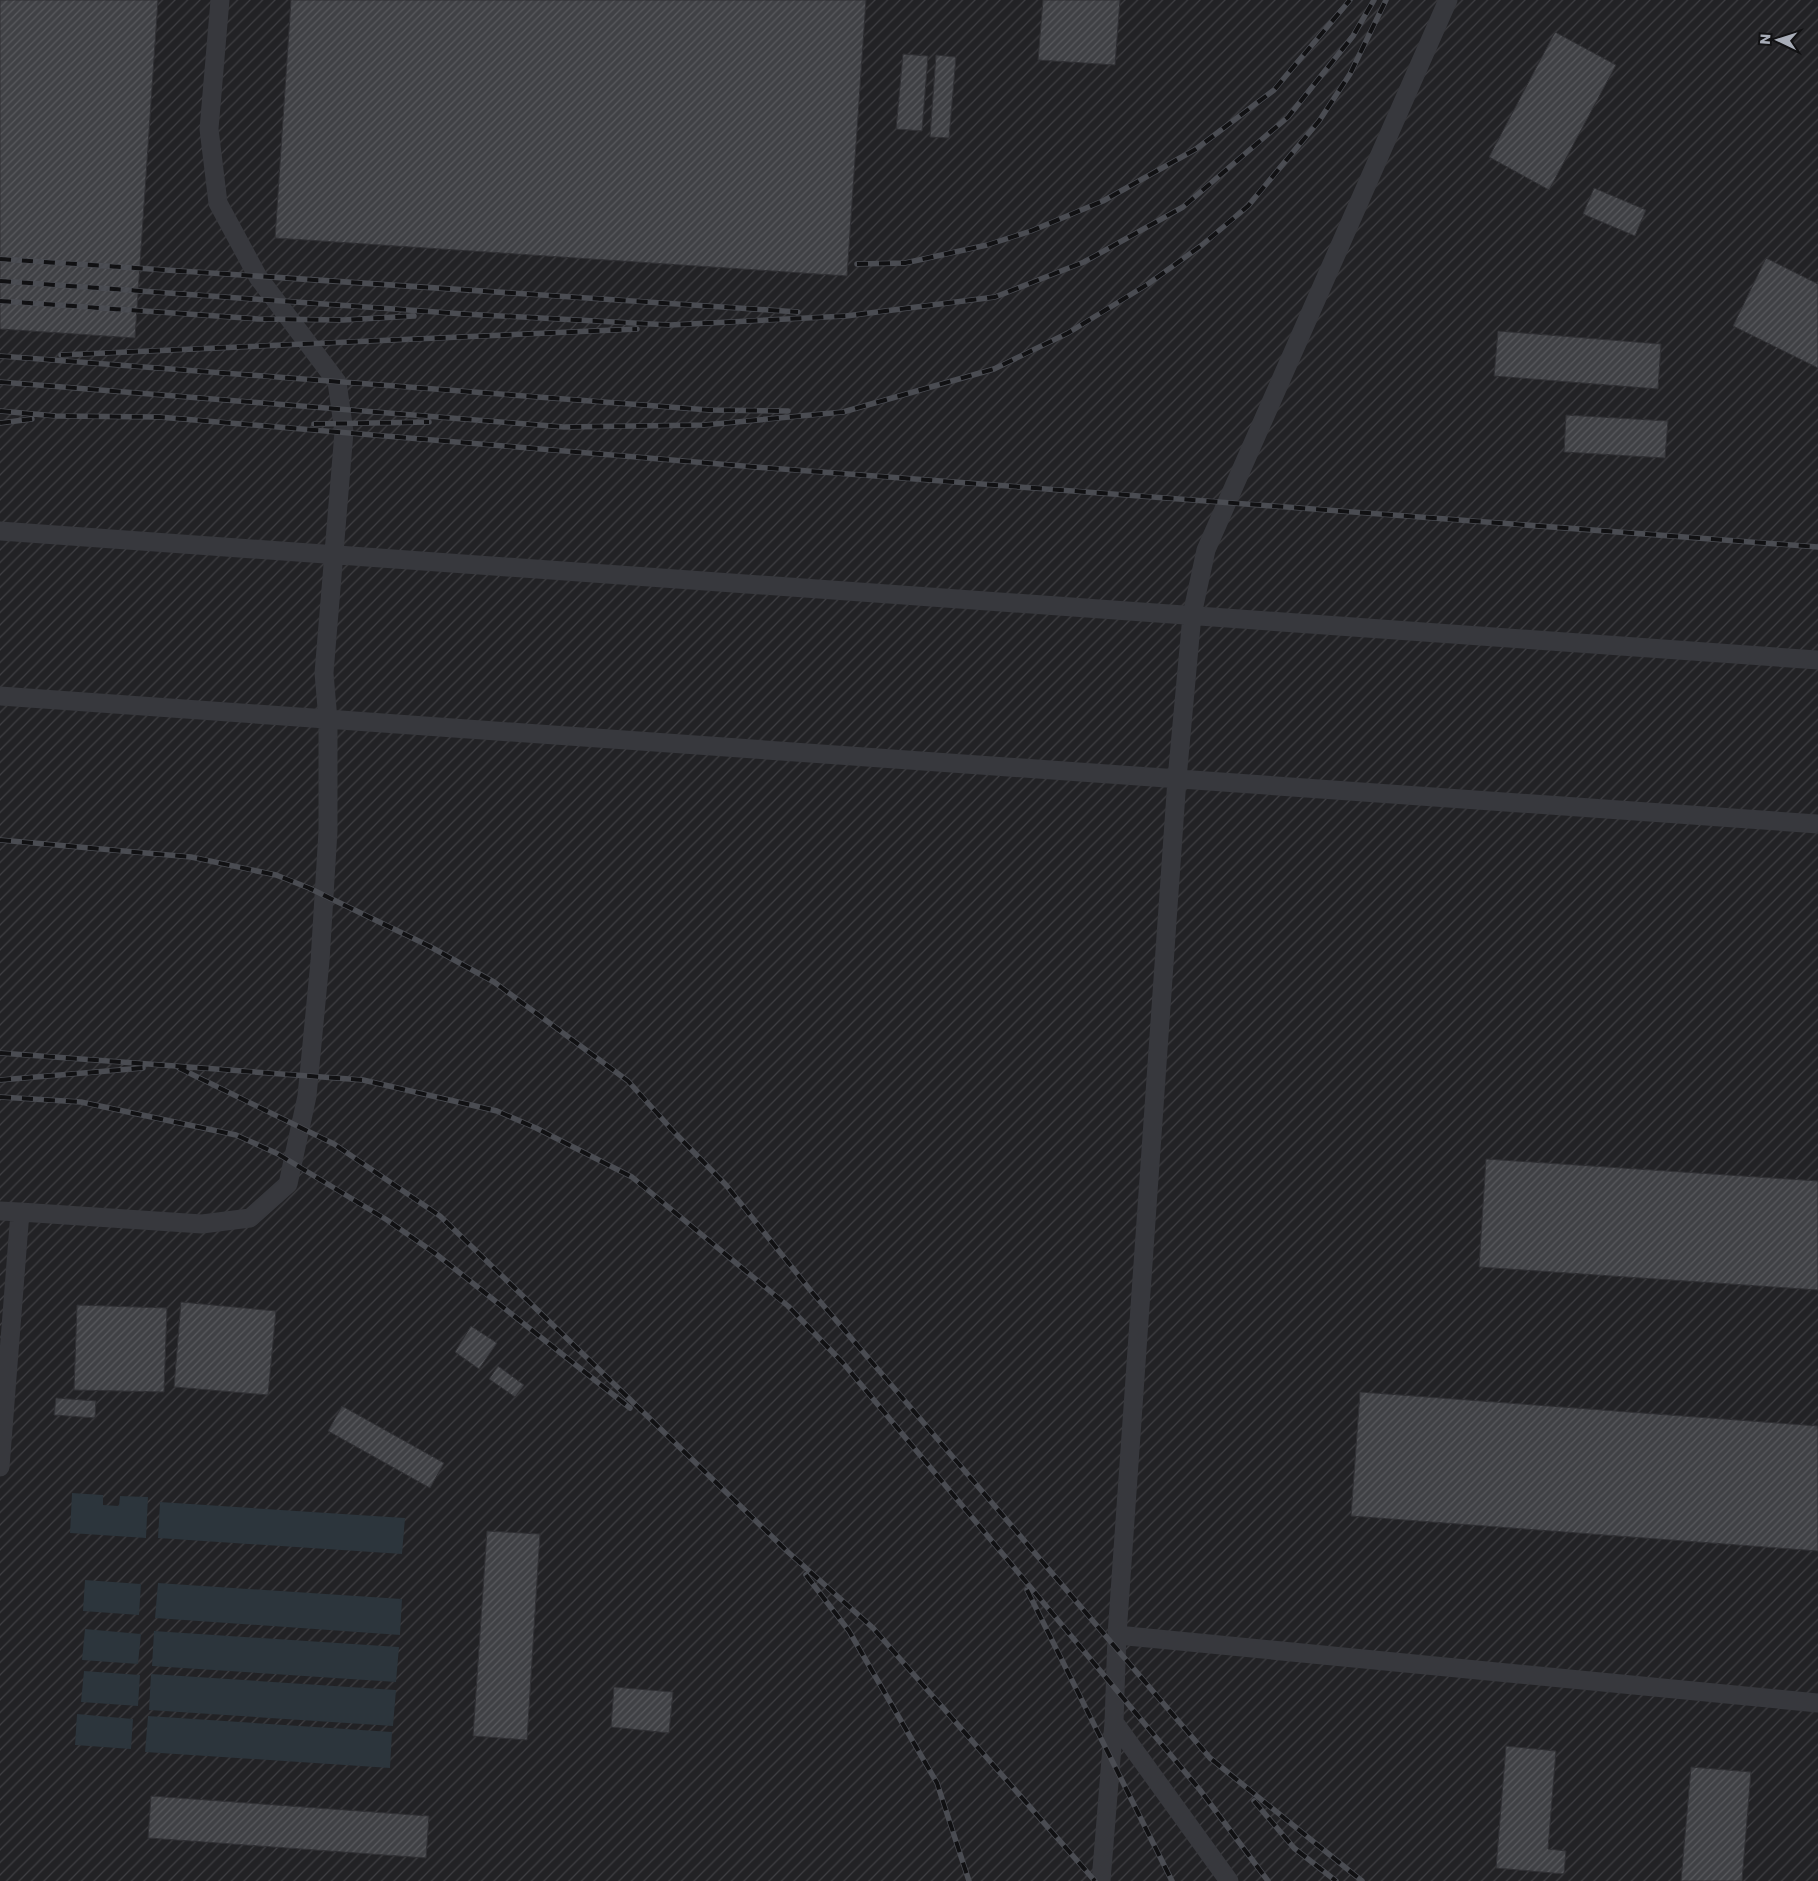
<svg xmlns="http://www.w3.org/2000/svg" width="1818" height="1881" font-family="Poppins,sans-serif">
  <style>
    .industrial { fill: url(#industrial-furrows) }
    .water { fill: #2c353c }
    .building { fill: url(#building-hatch); stroke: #303034 }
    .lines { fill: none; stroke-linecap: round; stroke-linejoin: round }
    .lane { stroke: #37383d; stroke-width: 19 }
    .rail-casing { stroke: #4a4c52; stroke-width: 5.5 }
    .rail { stroke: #111113; stroke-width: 4; stroke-dasharray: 11; stroke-linecap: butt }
  </style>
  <defs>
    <pattern id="industrial-furrows" width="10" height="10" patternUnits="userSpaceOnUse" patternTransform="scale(1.25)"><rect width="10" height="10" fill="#222225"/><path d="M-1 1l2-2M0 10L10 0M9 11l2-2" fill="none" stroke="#3f3f43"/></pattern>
    <pattern id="building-hatch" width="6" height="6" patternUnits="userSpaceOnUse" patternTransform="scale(1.25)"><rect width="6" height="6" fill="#404145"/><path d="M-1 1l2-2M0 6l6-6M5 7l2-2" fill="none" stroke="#595a5e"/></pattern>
  </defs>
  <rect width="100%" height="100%" fill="#161618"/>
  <path class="industrial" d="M0,0H1818V1881H0Z"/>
  <path class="water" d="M72,1493L103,1495V1505L119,1506L120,1496L148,1497L146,1538L70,1533Z
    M160,1502L405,1518L402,1554L158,1538Z
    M85,1580L141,1584L139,1615L83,1611Z
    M158,1583L402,1599L400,1635L155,1618Z
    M85,1629L141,1634L138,1664L82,1660Z
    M154,1631L399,1647L396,1682L152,1666Z
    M84,1671L140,1675L138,1706L81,1702Z
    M151,1674L396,1690L393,1726L149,1710Z
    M77,1714L133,1719L131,1749L75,1745Z
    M148,1716L392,1732L390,1768L145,1752Z"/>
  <path class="building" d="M0,0H158L135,338L0,329Z
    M291,0H866L847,276L275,238Z
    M1043,0H1120L1115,65L1038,60Z
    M1555,32L1616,65L1549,190L1489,157Z
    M903,54L928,56L922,131L896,129Z
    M936,55L956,57L949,138L930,137Z
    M1594,188L1646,210L1635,236L1583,214Z
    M1766,258L1818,284V368L1733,326Z
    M1498,331L1661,344L1658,389L1494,376Z
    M1566,415L1668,421L1665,458L1564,452Z
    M1486,1159L1818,1181V1290L1479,1267Z
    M181,1302L276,1311L268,1395L174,1387Z
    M77,1305L167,1308L164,1392L74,1390Z
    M471,1326L497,1343L479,1369L455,1352Z
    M498,1366L524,1385L515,1397L489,1379Z
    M1360,1392L1818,1426V1551L1351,1516Z
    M56,1398L96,1401L95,1418L54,1415Z
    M342,1406L444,1463L430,1488L328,1431Z
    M487,1531L540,1534L527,1740L473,1736Z
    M614,1687L673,1692L669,1733L611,1727Z
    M1506,1746L1556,1751L1548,1849L1566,1851L1564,1874L1496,1868Z
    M1691,1767L1751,1772L1742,1881H1681Z
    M151,1796L429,1816L426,1858L148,1838Z"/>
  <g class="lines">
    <path class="lane" d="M0,531L1818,660
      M0,696L1818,824
      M0,1211L20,1212
      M0,1467L20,1212L202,1224L250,1218L288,1184L307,1096L320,961L328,831V720L324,673L344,432L337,382L258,277L218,203L209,129L220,0
      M1117,1635L1818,1703
      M1114,1722L1229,1881
      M1101,1881L1114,1722L1117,1635L1177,779L1192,615L1206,550L1448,0"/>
    <g class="rail-casing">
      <path id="rail" d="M0,259L798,312
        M857,264L905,263L987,245L1031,231L1103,201L1196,149L1274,90L1350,0
        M0,281L464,314L670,325L846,316L995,297L1084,262L1183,207L1288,117L1353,36L1374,0
        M0,301L258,319L343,320L414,316
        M61,355L637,329
        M0,356L709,410L788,411
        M0,382L564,427L704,425L843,412L994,369L1068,333L1148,284L1202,245L1248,206L1319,121L1350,74L1386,0
        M0,411L56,416L159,417L755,467L1818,547
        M0,423L32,419
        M314,424L429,422
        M0,840L191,857L276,875L309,888L429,946L494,982L628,1081L674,1132L726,1185L811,1291L1210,1758L1362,1881
        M0,1053L363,1080L497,1111L536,1128L632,1177L788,1306L843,1363L1200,1790L1268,1881
        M179,1068L334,1144L440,1216L788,1552L873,1628L1095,1881
        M0,1080L143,1068
        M0,1097L81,1102L236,1135L278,1154L387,1220L436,1254L630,1408
        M806,1575L849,1631L937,1783L969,1881
        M1027,1590L1172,1881
        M1254,1801L1294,1848L1336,1881"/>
    </g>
    <use href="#rail" class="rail"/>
  </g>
  <g transform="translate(1778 40) rotate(274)" stroke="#111113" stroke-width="4" paint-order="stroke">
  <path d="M0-4L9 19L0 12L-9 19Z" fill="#a8adb8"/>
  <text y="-8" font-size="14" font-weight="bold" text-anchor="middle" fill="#a8adb8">N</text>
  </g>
</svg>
